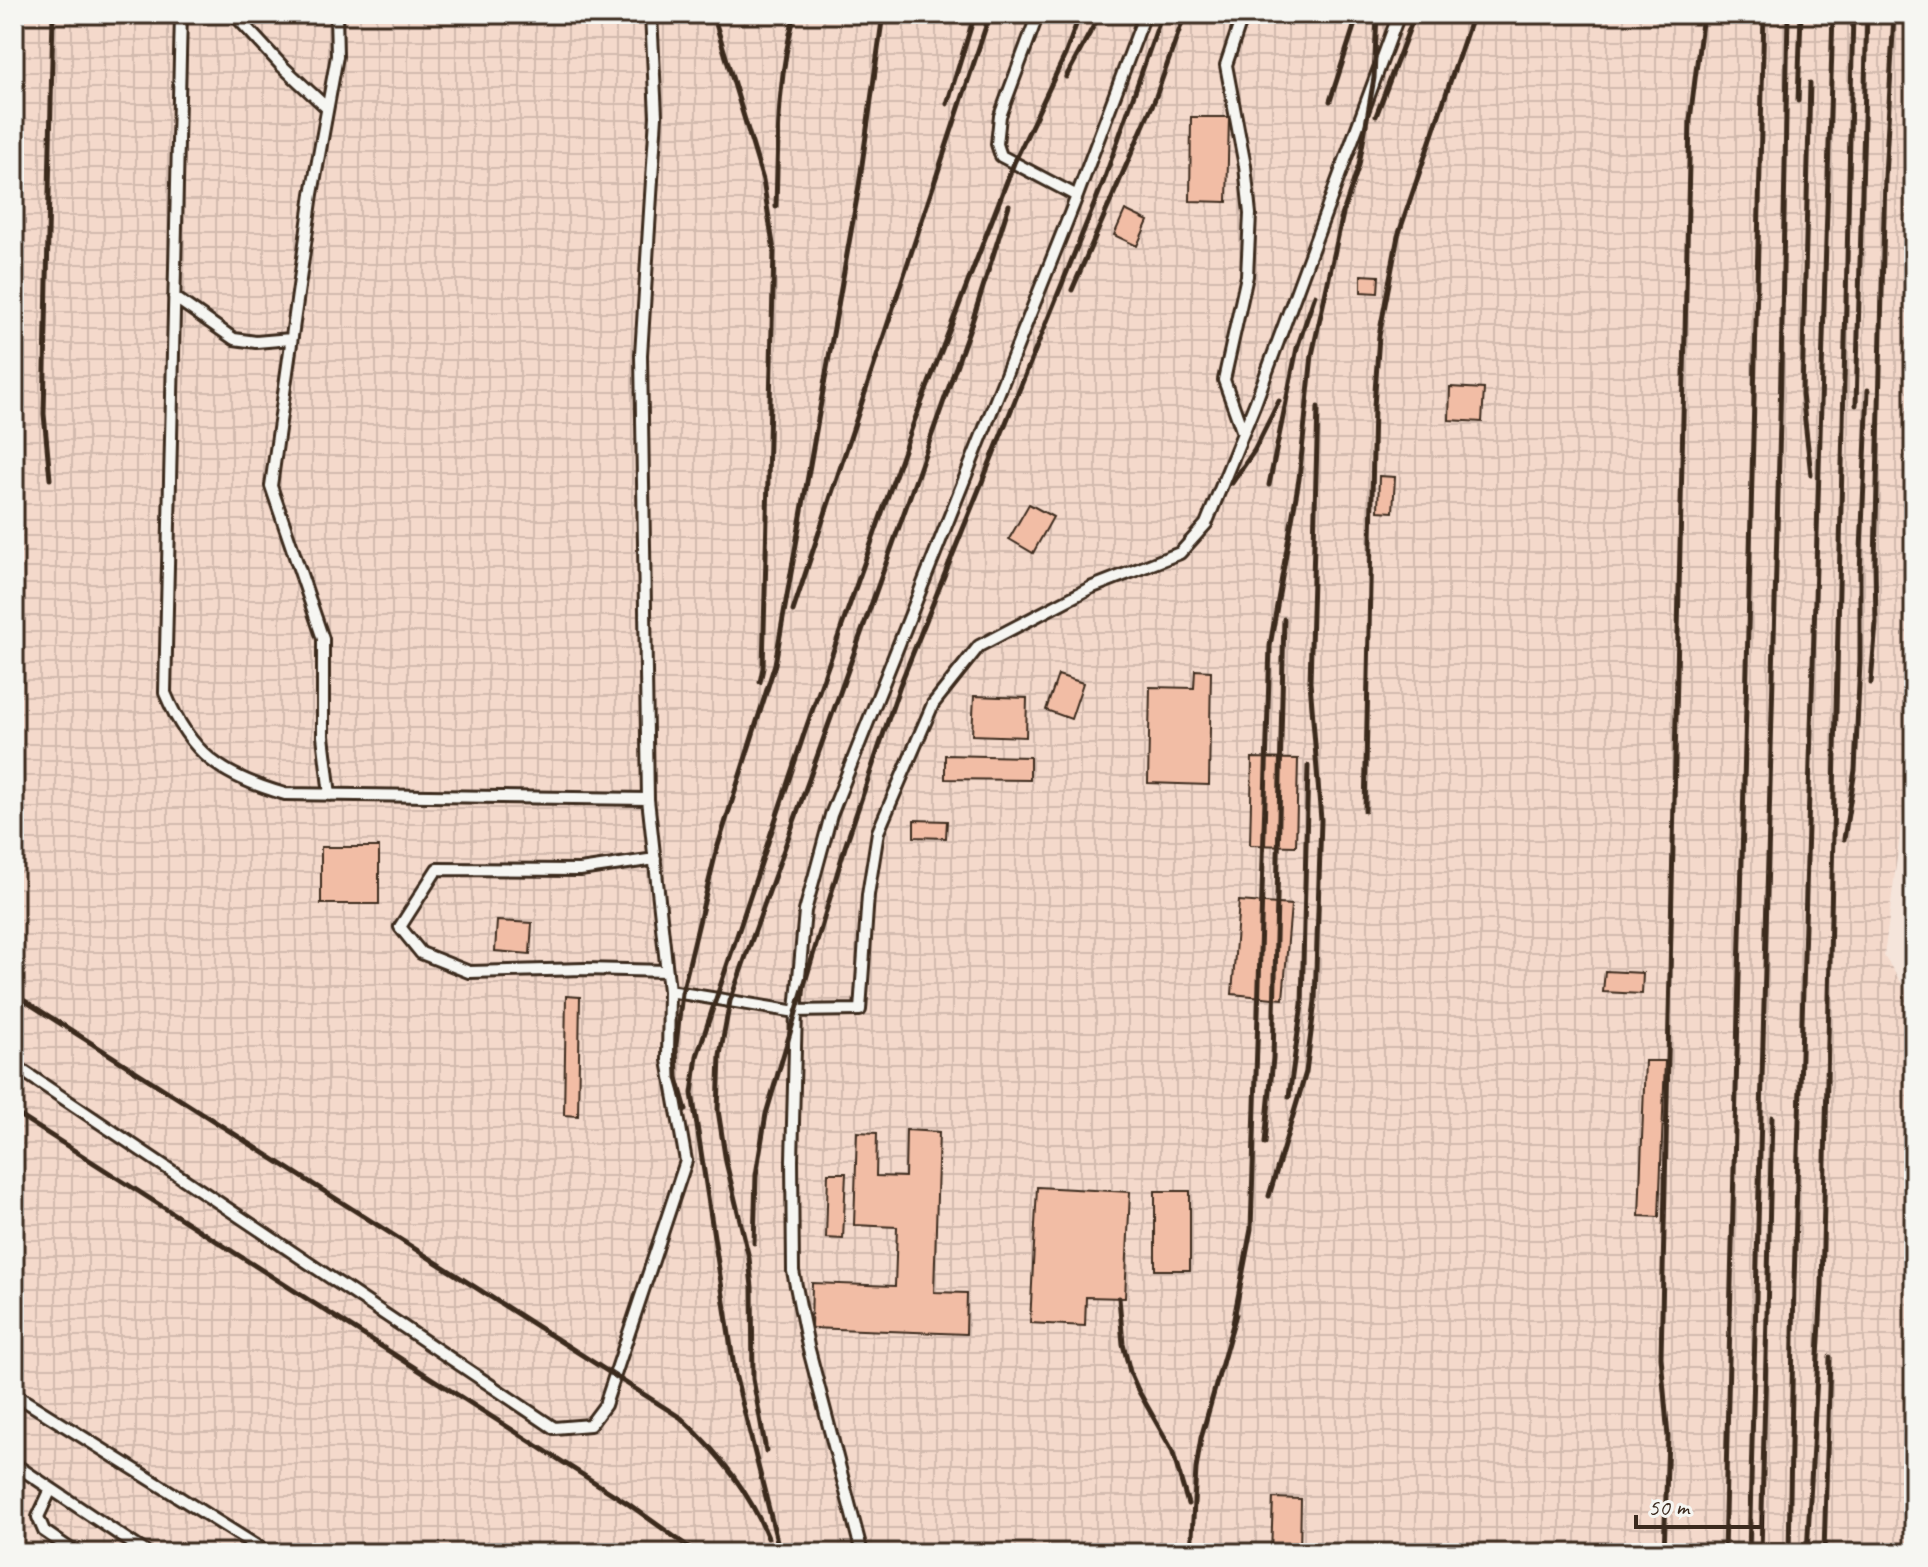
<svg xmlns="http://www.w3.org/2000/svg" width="1928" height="1567" font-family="Caveat,sans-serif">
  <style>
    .industrial { fill: url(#industrial-grid) }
    .building { fill: #f2bda5; stroke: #3b2a1e; stroke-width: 2 }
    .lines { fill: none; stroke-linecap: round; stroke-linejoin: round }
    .service-casing { stroke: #3b2a1e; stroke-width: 16 }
    .service { stroke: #f6f6f2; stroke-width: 10 }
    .rail { stroke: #3b2a1e; stroke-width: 5 }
  </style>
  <defs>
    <pattern id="industrial-grid" width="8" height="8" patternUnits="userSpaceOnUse" patternTransform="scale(2)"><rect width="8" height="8" fill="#f4d9cb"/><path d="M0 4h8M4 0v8" fill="none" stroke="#d2baae"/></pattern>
  </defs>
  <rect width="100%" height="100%" fill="#f5e5db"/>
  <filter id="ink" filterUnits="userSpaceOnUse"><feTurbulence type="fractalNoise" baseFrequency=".0125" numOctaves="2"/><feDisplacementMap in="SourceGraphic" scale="16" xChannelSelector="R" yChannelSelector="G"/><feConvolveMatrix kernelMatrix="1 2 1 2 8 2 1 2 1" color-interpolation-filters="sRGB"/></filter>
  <g filter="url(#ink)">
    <path class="industrial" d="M14,14H1914V729L1884,956L1914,1002V1553H14Z"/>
    <path class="building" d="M1191,117H1229L1227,202L1190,201Z
      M1125,210L1148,221L1137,246L1114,235Z
      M1361,275L1379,276L1378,293L1361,292Z
      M1450,387L1484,389L1482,422L1449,420Z
      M1379,476L1395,477L1393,512L1378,511Z
      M1029,504L1053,517L1033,553L1009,539Z
      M1195,670L1211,671L1209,785L1148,783L1150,687L1194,688Z
      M1058,675L1083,683L1071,719L1046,710Z
      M974,696L1027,698L1026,737L972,735Z
      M945,755L1030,757V780L945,779Z
      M1252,758L1298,759L1296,846L1250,845Z
      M914,820L947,821L946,838L914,837Z
      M321,847H379V904H321Z
      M1239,901L1291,905L1283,999L1232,994Z
      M497,921L532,923L530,954L495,951Z
      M1605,971L1643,973L1642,994L1603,992Z
      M566,996L580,997L578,1116L564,1115Z
      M1645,1061H1665L1659,1217L1639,1216Z
      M906,1130L939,1132L934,1292L967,1293L966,1334L811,1328L812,1283L895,1286L897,1227L854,1225L857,1132L877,1133L876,1176L905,1177Z
      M828,1173H846L843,1239L826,1238Z
      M1037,1187L1130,1192L1125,1298L1086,1297L1085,1326L1030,1323Z
      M1155,1191H1190V1270H1155Z
      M1273,1498L1301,1499L1300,1553H1271Z"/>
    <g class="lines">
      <g class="service-casing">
        <path id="service" d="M181,14L165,693C191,755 222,776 285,794L648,799
          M234,14L282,66L327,108
          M1038,14L1000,116L997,144L1001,156L1077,196L1145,14
          M174,297L234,339L256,342L291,339
          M1243,433L1224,380L1247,276L1250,214L1245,166L1226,65L1239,26L1247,14
          M330,795L323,736V639L271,486L312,194L337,56L336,14
          M655,859L580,870L437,869L400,927L421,953L469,972L584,969L667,971
          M669,991L790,1011L860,1010L868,895L878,832L933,704L979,646L1090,588L1180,553L1206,524L1255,404L1399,14
          M14,1065L554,1428L590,1425L605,1405L686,1161L668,1060L669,991L648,799L641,355L656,116L651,14
          M14,1394L268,1553
          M14,1464L147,1553
          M51,1489L38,1517L44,1531L76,1553
          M862,1553L808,1346L793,1271L792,1160L796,1011L805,911L831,815L1077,196"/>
      </g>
      <use href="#service" class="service"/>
      <path class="rail" d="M713,14L763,180L774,251L763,668L760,682
        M1066,77L1100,14
        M1810,83L1802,394L1811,475
        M1330,101L1358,14
        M1798,101L1801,14
        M947,104L975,14
        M1376,116L1415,14
        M776,207C778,142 777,77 795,14
        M1341,219L1359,165L1374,78L1377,14
        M1072,290L1155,99L1185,14
        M1856,405L1867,14
        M50,479L44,414L53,14
        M1232,483L1254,451L1279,401
        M1269,485L1297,348L1315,295
        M793,611L990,14
        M1871,683L1876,624L1875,562L1885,177L1894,14
        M1365,811L1374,406L1379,336L1398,236L1473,14
        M1844,839L1855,770L1860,662V573L1868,390
        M14,994L681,1418C718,1452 749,1491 768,1538
        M1289,1097L1302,1004L1308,766
        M686,1110L677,1078L676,1045L682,993L716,852L775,664L859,186L883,14
        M14,1112L627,1503L697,1553
        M1265,1143L1273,1058L1284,619
        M1269,1196L1306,1072L1315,1001L1321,820L1310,682L1318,407
        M754,1243L756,1175L766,1114L845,847L900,685L1104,180L1162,14
        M1119,1298L1123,1344L1130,1372L1138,1390L1172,1450L1188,1504
        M1233,1324L1251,1229L1270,646L1299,479L1312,355L1344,209
        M766,1451L753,1379L752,1287L749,1258L726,1162L718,1110L720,1055L730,1001L972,322L1009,205
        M780,1553L735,1374L692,1093L697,1056L805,731L915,419L1014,163L1065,55L1080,14
        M1191,1553L1196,1469L1201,1438L1236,1314
        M1664,1553L1668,1437L1661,1357L1690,120L1703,14
        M1724,1553L1764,14
        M1749,1553L1780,420L1788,14
        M1761,1553L1772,1117
        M1789,1553L1794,1282L1833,14
        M1807,1553L1822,1286L1853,14
        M1824,1553L1830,1357"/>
    </g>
  </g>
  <rect width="1928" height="1567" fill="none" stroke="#f6f6f2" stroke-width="48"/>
  <rect x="24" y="24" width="1880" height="1519" fill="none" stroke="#3b2a1e" stroke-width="3" filter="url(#ink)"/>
  <path d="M1636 1515v12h126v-12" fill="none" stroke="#3b2a1e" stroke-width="4"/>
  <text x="1648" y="1515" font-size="24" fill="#3b2a1e" stroke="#f6f6f2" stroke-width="6" paint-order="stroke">50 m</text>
</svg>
